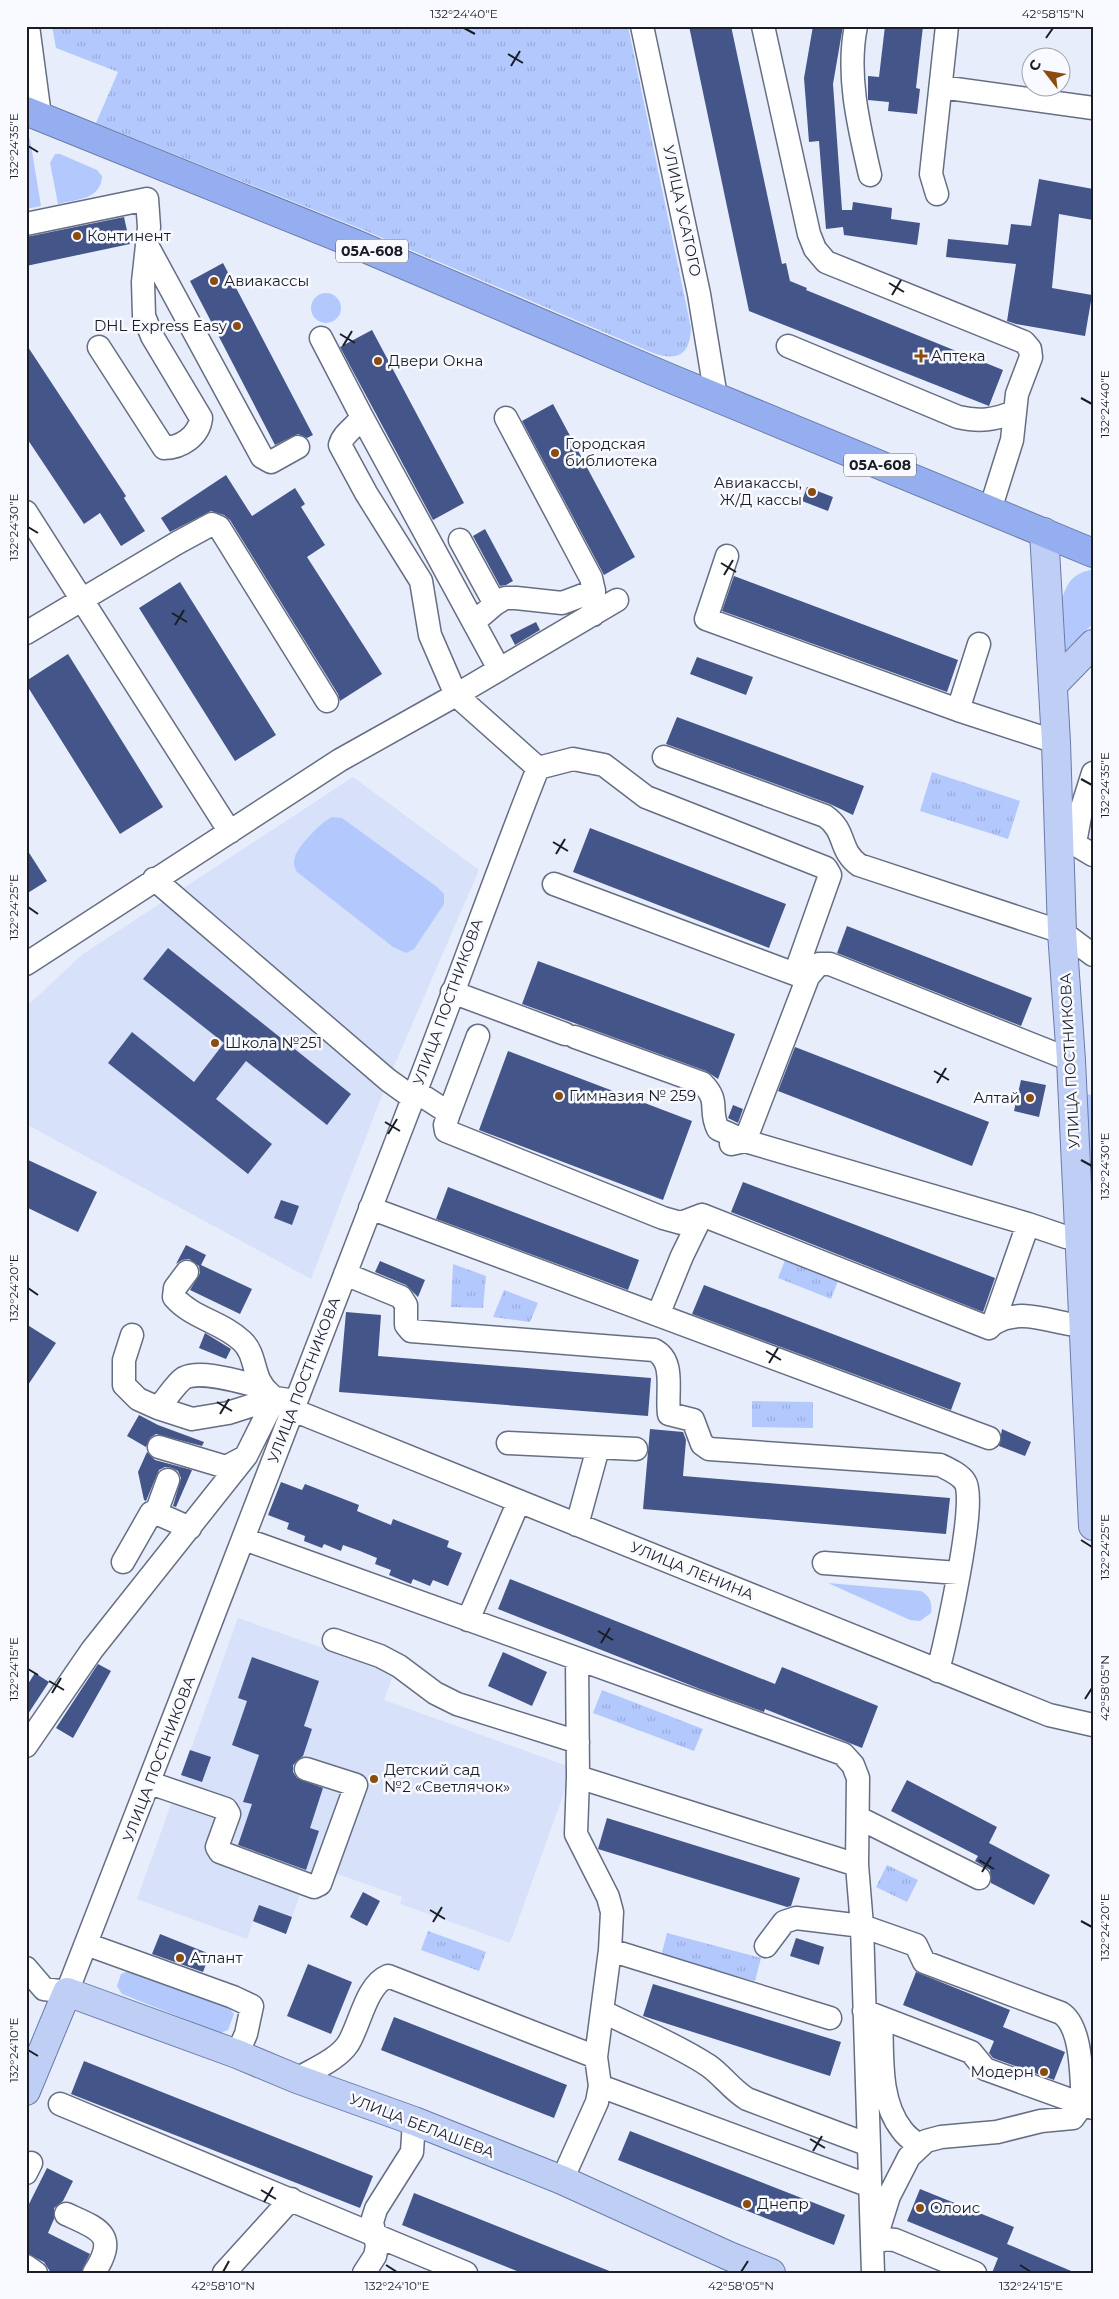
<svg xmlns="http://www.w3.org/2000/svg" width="1119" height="2299" font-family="Montserrat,sans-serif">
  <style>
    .built { fill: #d7e1f9 }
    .green { fill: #b3c8fd }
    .park { fill: url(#park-tufts) }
    .building { fill: #445689 }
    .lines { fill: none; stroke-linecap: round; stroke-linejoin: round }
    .minor-casing { stroke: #666e83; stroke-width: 25 }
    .major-casing { stroke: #6a7ba9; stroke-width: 30 }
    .highway-casing { stroke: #6a7ba9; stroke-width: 30 }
    .minor { stroke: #fff; stroke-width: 22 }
    .major { stroke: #bfcef5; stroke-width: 28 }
    .highway { stroke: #95aeef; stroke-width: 28 }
    .ticks { fill: none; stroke: #1a1d26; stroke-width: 2 }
    .poi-dot { fill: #8a4c10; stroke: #f8faff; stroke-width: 2 }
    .labels { text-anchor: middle; stroke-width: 5; stroke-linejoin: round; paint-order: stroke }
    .shield { fill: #f8faff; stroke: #5d5f67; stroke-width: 1 }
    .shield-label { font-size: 14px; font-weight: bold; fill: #1a1d26 }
    .street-label { font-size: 15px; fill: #1a1d26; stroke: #f8faff }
    .poi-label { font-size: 15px; fill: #1a1d26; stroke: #f8faff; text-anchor: start }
    .neatline { fill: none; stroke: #1a1d26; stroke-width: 2 }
    .ticks-label { font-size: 12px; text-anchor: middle; fill: #1a1d26 }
  </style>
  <defs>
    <pattern id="park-tufts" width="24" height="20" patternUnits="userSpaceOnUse" patternTransform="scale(1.25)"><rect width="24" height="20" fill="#b3c8fd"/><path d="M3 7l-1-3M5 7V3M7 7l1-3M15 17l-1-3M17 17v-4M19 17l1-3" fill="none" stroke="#99abd9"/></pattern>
  </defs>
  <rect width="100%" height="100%" fill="#e7edfb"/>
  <path class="built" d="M353,777L479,870L388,1080L311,1279L26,1124V1007L83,954Z
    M238,1618L394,1673L384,1700L573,1768L510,1943L400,1904L402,1897L335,1873L326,1897L302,1889L286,1934L253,1922L247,1939L137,1899Z"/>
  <path class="green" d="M26,134L30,139L41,206L26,209Z
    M55,154H60L97,170L102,176C101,200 77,199 58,204L50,163Z
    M311 308a15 15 0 1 1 30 0a15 15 0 1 1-30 0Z
    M1091,570L1093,571V624L1062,654C1061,626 1052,576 1091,570Z
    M332,817L342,818L437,887L444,894V904L414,949L406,953L393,947L297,872C294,867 293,863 295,857C298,846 321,822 332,817Z
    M1089,1094L1093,1097V1176L1083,1097Z
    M828,1583L921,1591C931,1597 932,1603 931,1613L920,1621L910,1620Z
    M131,1970L228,2006L234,2014L228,2030L220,2033L122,1994L117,1986L121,1974Z"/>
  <path class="park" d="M52,26H628L691,328C690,356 677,361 653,353L359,228L96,123L118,72L56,48Z
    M932,772L1020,801L1008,839L920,811Z
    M785,1260L838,1281L831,1299L778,1278Z
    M453,1264L486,1276L483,1308L451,1307Z
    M504,1290L538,1303L530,1322L493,1317Z
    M752,1401L813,1402V1428L752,1427Z
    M602,1690L703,1729L694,1751L593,1713Z
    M887,1865L918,1880L907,1902L876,1887Z
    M428,1931L486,1952L479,1971L421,1950Z
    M667,1933L761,1958L755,1981L661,1956Z"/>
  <path class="building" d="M689,26H731L782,264L786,263L790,281L807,288L806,290L1003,370L989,406L749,311Z
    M813,26H843L833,84L842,210H852L853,202L892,208L891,219L920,223L917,245L844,235L843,227L826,229L819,141L809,142L804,78Z
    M885,26H923L916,88L920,89L917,114L888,111L889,102L868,100V76L879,77Z
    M1039,179L1093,189V220L1059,214L1052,288L1092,295L1085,336L1016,324L1007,321L1016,264L946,257L948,239L1008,245L1011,224L1031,226Z
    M124,217L130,244L26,266V237Z
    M223,263L313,435L307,438L298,434L275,445L190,281Z
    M372,330L464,503L433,520L340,347Z
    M26,344L126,496L124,498L145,531L121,546L100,513L84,524L26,437Z
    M553,404L635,557L604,575L522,421Z
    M226,475L252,516L295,488L305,504L301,507L325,545L307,557L382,674L340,701L338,694L230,520L224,515L211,511L170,532L161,518Z
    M807,487L833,497L828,511L802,501Z
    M485,529L513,581L506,585L500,586L473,536Z
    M734,576L958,660L947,692L722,611Z
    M180,582L276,735L235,761L139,608Z
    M536,622L540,630L515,645L510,635Z
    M68,654L163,807L120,834L26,684V681Z
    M697,657L753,677L746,695L690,674Z
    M677,717L864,786L853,815L830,804L666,744Z
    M590,828L786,904L769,948L573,872Z
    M26,848L47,881L26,894Z
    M847,926L1032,998L1021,1026L837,953Z
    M168,948L351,1094L327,1125L246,1061L216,1099L272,1144L248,1174L108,1063L132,1032L194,1082L224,1043L143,979Z
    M538,961L735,1034L718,1079L706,1071L522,1004Z
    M795,1047L989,1122L972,1166L778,1091Z
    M508,1051L692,1121L663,1200L479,1130Z
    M1021,1080L1046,1085L1039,1117L1014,1111Z
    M733,1105L743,1109L738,1123L728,1118Z
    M26,1159L97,1192L78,1232L26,1207Z
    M743,1182L995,1278L983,1312L731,1212Z
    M448,1187L639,1260L628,1290L436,1219Z
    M281,1200L299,1206L292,1225L274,1218Z
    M186,1245L206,1255L201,1265L252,1289L240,1314L190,1290L200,1273L199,1266L189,1259L182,1260L176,1264Z
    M380,1261L425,1280L418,1297L406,1285L375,1272Z
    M704,1285L961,1383L951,1410L692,1314Z
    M346,1312L381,1315L378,1356L651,1378L648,1416L339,1392Z
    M26,1324L56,1343L26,1388Z
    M205,1333L231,1349L226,1359L199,1348Z
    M139,1415L158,1425L204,1442L202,1446L156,1434L150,1438L146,1447L127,1436Z
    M650,1429L683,1432L686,1440L683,1476L950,1498L946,1534L643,1509Z
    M1002,1429L1031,1442L1025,1456L999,1446Z
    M147,1452L155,1460L192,1470L176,1507L173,1506L181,1478L178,1471L172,1468L165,1467L159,1470L146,1501L144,1500L138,1472Z
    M281,1482L302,1490L305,1484L359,1505L357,1511L391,1525L393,1519L449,1541L447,1547L462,1553L448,1586L433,1580L430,1586L413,1579L411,1584L389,1575L391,1570L375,1564L377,1558L360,1551L343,1545L341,1551L324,1544L322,1548L304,1541L305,1536L287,1529L289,1523L268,1515Z
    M510,1579L775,1684L782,1667L878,1706L862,1748L765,1709L764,1712L700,1689L498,1609Z
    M503,1652L547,1672L532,1706L488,1686Z
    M252,1657L319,1681L304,1726L312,1729L303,1756L293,1765V1772L297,1778L323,1788L310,1828L319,1831L306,1870L238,1845L252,1804L243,1802L259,1755L232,1745L247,1701L238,1698Z
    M98,1664L111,1671L73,1738L56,1728Z
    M35,1673L49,1682L26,1717V1687Z
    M190,1750L211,1757L202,1782L181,1775Z
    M907,1780L997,1827L989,1843L1050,1875L1034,1905L991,1883L990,1870L975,1861L978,1856L891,1811Z
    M607,1818L800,1878L791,1906L787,1907L598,1849Z
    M363,1892L380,1901L367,1926L350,1917Z
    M259,1905L292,1917L286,1934L253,1921Z
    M160,1934L210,1954L203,1972L152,1954Z
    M796,1938L824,1947L819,1965L790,1956Z
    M308,1964L352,1982L331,2034L287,2016Z
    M916,1972L1010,2010L1003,2027L1065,2052L1054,2080L993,2058L989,2053L994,2041L903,2005Z
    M653,1984L841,2042L830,2076L643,2016Z
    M394,2017L567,2085L554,2118L381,2050Z
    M84,2061L373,2176L360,2208L71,2094Z
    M630,2131L845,2215L834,2245L618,2160Z
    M47,2168L73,2181L63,2201L54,2208V2219L48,2233L90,2254L81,2273H51L44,2262L26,2253V2210Z
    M920,2189L1014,2227L1007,2244L1076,2273H992L998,2258L907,2221Z
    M414,2193L612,2272V2273H522L402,2225Z"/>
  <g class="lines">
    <g class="minor-casing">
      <path id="minor" d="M28,26L40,116
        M642,26L699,294L716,397
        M763,26L809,234L815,249L826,262L1024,342L1030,349L1031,357L1017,394L1012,440L990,510
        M856,26C846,75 859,127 870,175
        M941,87L1093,108
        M937,194L931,174L947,26
        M26,224L147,199L149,227L143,282L144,316L152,336L201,418C199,436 181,448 164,448L99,347
        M148,247L262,457L271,462L298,447
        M321,338L362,417C356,427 343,433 340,445L366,493L421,581L430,635L456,695L538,768
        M788,346L958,417C980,422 994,420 1014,412
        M362,417L499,669
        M506,418L591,578L594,591L593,615
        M26,512L230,832
        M460,540L495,604
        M727,556L706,619L958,710L1056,742
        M474,622L495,604L505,598H516L562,603L594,591
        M26,633L177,543L212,524L219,527L327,701
        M958,710L979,644
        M664,757L825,816C847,831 838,850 859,865L1062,932L1093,955
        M538,768L573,759L604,765L646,797L826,868L830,875L795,974L554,884
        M1063,837L1093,855
        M1075,843L1081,811L1093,773
        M154,879L388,1080L413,1098
        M26,964L340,760L456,695L617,600
        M808,977L819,964H830L1071,1060
        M452,992L565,1034
        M478,1036L449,1113L445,1125L446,1131L663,1218L681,1223L702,1215L682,1256L658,1315
        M575,1037L702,1083C721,1102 708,1109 718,1129L745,1141L1028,1224L1066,1237
        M415,1091L449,1113
        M731,1144L745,1141L808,977L795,974
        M370,1208L989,1438
        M702,1215L989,1328L993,1324L1028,1224
        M187,1272L175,1288L174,1297C192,1318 222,1322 242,1341C258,1356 251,1379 270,1394
        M345,1274L401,1297L406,1305V1325L411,1331L654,1350C676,1361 666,1392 669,1414L693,1420L702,1444L709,1449L940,1465C948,1469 960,1474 965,1482C978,1500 945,1643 938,1671
        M993,1324C1016,1309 1042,1319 1069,1324
        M132,1335L124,1360V1385L138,1399L158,1408C166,1400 175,1384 184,1378C202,1369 243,1383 262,1387
        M158,1408L192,1419L228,1413L275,1398
        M293,1410L1049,1715L1093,1725
        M508,1443L636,1449
        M159,1447L226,1467L245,1457
        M156,1513L168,1480
        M577,1525L598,1448
        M244,1539L843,1754L853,1765L858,1778L857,1865L862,1926L873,2273
        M123,1562L151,1513H156L190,1528
        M824,1563L958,1573
        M468,1620L519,1501
        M334,1640L380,1656L399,1666L435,1693L457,1704L578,1742
        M26,1746L92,1650L246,1456L275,1398L296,1401
        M578,1777L857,1865
        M150,1783L226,1809L229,1814L217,1847L220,1852L314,1887L320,1884L356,1785L306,1769
        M859,1818L979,1878
        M86,1944L233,1997L252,2006L246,2034L237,2054
        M766,1946L784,1922L796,1918L862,1926L916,1945L924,1962L1061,2013C1083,2027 1081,2080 1083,2104L1073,2118L1041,2121L997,2132L941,2137L926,2141L909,2157L889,2196L878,2231
        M610,1950L830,2018
        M26,1968L44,1989L67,1992C185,1691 300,1390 417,1088C458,982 496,874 538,768
        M602,2011C637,2029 676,2044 709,2066C723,2076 732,2090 747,2099L869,2145
        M864,2011L971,2052L985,2069L1093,2108
        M881,2018C883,2054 878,2100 902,2130C906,2136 913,2141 919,2145
        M297,2079C314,2069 337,2060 348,2044C360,2025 366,1985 388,1976L596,2057
        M600,2086L870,2186
        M60,2104L466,2273
        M26,2173L31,2163
        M562,2180L597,2102L600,2086L596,2057L610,1950L612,1912L608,1897L576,1834L578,1777L577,1659
        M66,2214C99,2229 119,2234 94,2273
        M874,2244L884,2239L895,2240L975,2273
        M26,2266L36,2273
        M224,2273L291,2199
        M364,2273L375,2256L377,2246L372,2222L376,2209L412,2152L414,2121"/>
    </g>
    <g class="major-casing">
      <path id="major" d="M1044,532L1056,742L1062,932L1071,1060L1093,1526
        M1053,685L1093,644
        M26,2091L67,1992L237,2054L297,2079L414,2121L562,2180L729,2256L771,2273"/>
    </g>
    <g class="highway-casing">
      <path id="highway" d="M26,111L353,243L667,377L1093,553"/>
    </g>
    <use href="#minor" class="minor"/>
    <use href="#major" class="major"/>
    <use href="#highway" class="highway"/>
  </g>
  <path class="ticks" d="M464,28L475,34M1046,38L1053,28M508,54L523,63M511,66L520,51M28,146L38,152M889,283L904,292M892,295L901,280M340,334L355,343M343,346L352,331M1081,398L1092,404M28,527L38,533M721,563L736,572M724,575L733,560M172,613L187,622M175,625L184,610M1081,779L1092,785M553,842L568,851M556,854L565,839M28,907L38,914M934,1071L949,1080M937,1083L946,1068M385,1122L400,1131M388,1134L397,1119M1081,1160L1092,1166M28,1288L38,1295M766,1351L781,1360M769,1363L778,1348M217,1402L232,1411M220,1414L229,1399M1081,1540L1092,1547M598,1631L613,1640M601,1643L610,1628M28,1669L38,1675M49,1681L64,1690M52,1693L61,1678M1085,1699L1092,1688M979,1860L994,1869M982,1872L991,1857M430,1910L445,1919M1081,1921L1092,1927M433,1922L442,1907M28,2050L38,2056M810,2139L825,2148M813,2151L822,2136M261,2190L276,2199M264,2202L273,2187M386,2265L397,2272M1020,2265L1031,2272M223,2272L229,2261M741,2272L748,2261"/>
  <g class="poi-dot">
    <circle cx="77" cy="236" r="5"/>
    <circle cx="214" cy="281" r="5"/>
    <circle cx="237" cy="326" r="5"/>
    <path d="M918.5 348.5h5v5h5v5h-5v5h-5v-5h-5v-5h5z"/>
    <circle cx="378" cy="361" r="5"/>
    <circle cx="555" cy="453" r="5"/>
    <circle cx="812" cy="492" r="5"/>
    <circle cx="215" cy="1043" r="5"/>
    <circle cx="559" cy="1096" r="5"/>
    <circle cx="1030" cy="1098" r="5"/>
    <circle cx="374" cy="1779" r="5"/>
    <circle cx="180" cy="1958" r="5"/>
    <circle cx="1044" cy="2072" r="5"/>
    <circle cx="747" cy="2204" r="5"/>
    <circle cx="920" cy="2208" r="5"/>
  </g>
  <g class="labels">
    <g class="shield">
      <rect x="336" y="239.5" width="72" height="23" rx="4"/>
      <rect x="844" y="453.5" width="72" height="23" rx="4"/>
    </g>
    <g class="shield-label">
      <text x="372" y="256">05А-608</text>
      <text x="880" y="470">05А-608</text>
    </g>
    <g class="street-label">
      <text transform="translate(682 211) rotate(78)" y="5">УЛИЦА УСАТОГО</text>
      <text transform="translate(448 1002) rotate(-70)" y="5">УЛИЦА ПОСТНИКОВА</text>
      <text transform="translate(1070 1061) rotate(-93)" y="5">УЛИЦА ПОСТНИКОВА</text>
      <text transform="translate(304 1380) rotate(-69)" y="5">УЛИЦА ПОСТНИКОВА</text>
      <text transform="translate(692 1571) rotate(22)" y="5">УЛИЦА ЛЕНИНА</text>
      <text transform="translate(159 1759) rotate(-69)" y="5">УЛИЦА ПОСТНИКОВА</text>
      <text transform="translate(422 2126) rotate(21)" y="5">УЛИЦА БЕЛАШЕВА</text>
    </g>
    <g class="poi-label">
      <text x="87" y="241">Континент</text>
      <text x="224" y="286">Авиакассы</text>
      <text x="227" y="331" text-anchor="end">DHL Express Easy</text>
      <text x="931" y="361">Аптека</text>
      <text x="388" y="366">Двери Окна</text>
      <text x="565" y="449">Городская<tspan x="565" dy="17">библиотека</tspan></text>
      <text x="802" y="488" text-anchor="end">Авиакассы,<tspan x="802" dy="17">Ж/Д кассы</tspan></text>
      <text x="225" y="1048">Школа №251</text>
      <text x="569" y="1101">Гимназия № 259</text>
      <text x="1020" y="1103" text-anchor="end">Алтай</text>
      <text x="384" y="1775">Детский сад<tspan x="384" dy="17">№2 «Светлячок»</tspan></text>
      <text x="190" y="1963">Атлант</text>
      <text x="1034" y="2077" text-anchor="end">Модерн</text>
      <text x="757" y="2209">Днепр</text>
      <text x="930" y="2213">Олоис</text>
    </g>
  </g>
  <rect width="1119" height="2299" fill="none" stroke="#f8faff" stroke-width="55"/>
  <g transform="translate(1046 72) rotate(301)"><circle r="24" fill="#f8faff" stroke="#9fa2a8"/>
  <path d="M0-4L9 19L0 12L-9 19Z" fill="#8a4c10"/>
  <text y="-8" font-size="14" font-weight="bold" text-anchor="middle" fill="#1a1d26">С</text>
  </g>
  <rect x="28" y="28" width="1064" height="2244" class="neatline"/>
  <g class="ticks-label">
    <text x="464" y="18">132°24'40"E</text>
    <text x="1053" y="18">42°58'15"N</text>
    <text transform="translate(14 146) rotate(-90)" y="4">132°24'35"E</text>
    <text transform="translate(1105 404) rotate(-90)" y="4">132°24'40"E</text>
    <text transform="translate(14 527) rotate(-90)" y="4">132°24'30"E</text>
    <text transform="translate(1105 785) rotate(-90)" y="4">132°24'35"E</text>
    <text transform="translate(14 907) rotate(-90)" y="4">132°24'25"E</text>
    <text transform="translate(1105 1166) rotate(-90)" y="4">132°24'30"E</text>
    <text transform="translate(14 1288) rotate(-90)" y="4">132°24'20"E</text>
    <text transform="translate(1105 1547) rotate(-90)" y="4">132°24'25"E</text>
    <text transform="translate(14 1669) rotate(-90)" y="4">132°24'15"E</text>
    <text transform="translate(1105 1688) rotate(-90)" y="4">42°58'05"N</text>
    <text transform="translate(1105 1927) rotate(-90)" y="4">132°24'20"E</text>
    <text transform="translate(14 2050) rotate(-90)" y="4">132°24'10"E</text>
    <text x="223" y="2290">42°58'10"N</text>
    <text x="397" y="2290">132°24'10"E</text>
    <text x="741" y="2290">42°58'05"N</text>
    <text x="1031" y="2290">132°24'15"E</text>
  </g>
</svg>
